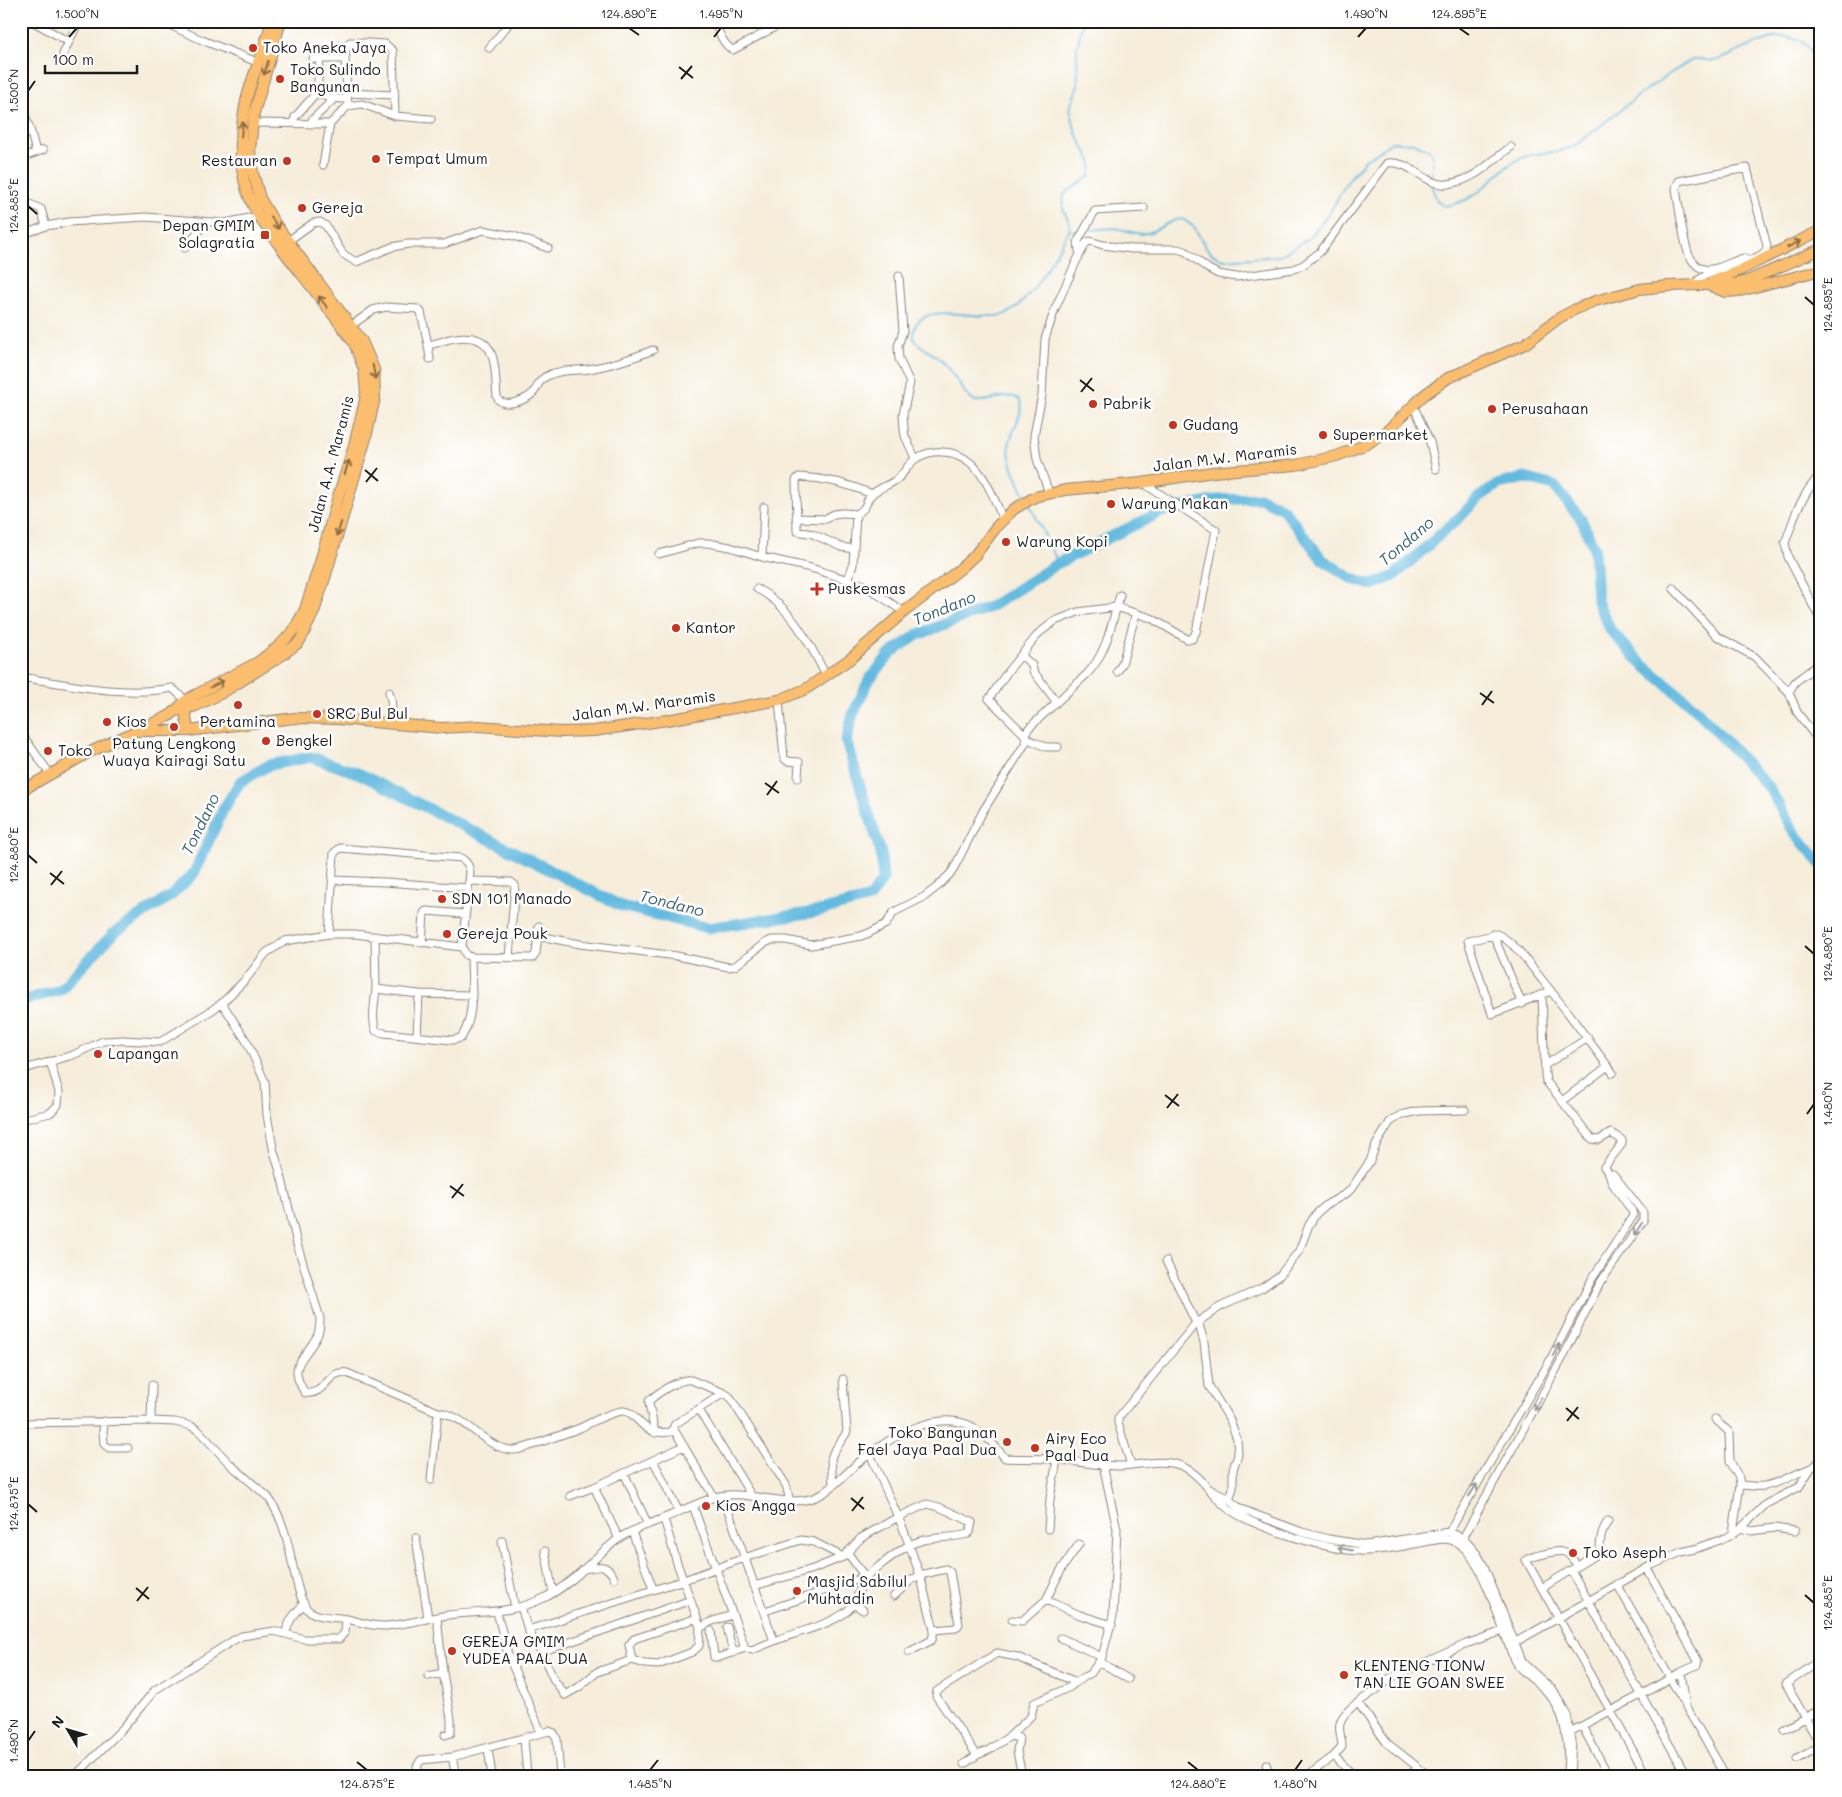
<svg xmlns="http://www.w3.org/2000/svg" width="1842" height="1797" font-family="Mali,sans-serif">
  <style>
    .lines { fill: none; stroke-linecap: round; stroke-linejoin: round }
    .stream { stroke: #63bae0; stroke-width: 2 }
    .river { stroke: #63bae0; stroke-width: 11 }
    .minor-casing { stroke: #89847b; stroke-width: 9 }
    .highway-casing { stroke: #89847b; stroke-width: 12 }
    .minor { stroke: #fff; stroke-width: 7 }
    .highway { stroke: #fbbd6e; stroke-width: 10 }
    .oneway { stroke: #8c6c45 }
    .oneway2 { stroke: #999 }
    .ticks { fill: none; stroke: #1c1c1c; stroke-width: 2 }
    .poi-dot { fill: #c8321e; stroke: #fff; stroke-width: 2 }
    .labels { text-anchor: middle; stroke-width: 5; stroke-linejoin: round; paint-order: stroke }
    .poi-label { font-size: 15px; fill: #1c1c1c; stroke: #fff; text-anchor: start }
    .street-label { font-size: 15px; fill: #1c1c1c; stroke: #fff }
    .water-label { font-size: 16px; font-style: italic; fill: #3c6374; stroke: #fff }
    .neatline { fill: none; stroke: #1c1c1c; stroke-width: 2 }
    .ticks-label { font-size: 12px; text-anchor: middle; fill: #1c1c1c }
  </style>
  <rect width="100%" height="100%" fill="#fff"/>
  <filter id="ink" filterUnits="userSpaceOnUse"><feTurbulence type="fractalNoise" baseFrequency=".02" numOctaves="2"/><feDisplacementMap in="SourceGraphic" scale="10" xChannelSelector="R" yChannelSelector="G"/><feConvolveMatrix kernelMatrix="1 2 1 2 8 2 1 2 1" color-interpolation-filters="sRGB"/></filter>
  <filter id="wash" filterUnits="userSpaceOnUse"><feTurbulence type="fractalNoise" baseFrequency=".0096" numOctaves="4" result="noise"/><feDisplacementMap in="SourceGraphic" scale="20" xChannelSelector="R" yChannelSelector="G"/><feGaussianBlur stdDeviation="1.12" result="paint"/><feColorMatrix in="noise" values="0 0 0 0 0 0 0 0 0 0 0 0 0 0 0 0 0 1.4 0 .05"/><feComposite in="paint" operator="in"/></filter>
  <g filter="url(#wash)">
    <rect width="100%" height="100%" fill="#f6edda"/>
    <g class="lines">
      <path class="stream" d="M1431,184L1437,201L1444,206C1485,200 1488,175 1519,159C1536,150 1555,156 1574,146C1584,140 1594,131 1604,123C1627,105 1649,86 1674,71C1680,68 1687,62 1693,60C1700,57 1705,61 1712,61C1716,61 1722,58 1726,57C1764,41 1799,16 1821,68
        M1086,230L1115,228L1141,234L1151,232L1175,220L1183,219L1194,227L1205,246L1212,254L1224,260L1280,256L1309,238L1329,214L1347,182L1365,160L1392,142L1414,143L1429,150L1433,157L1431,179
        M1069,231H1082
        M1027,499C1019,484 1008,461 1009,445C1010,434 1026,409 1020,401C1013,390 988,403 977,401C966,400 963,387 957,380C951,373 946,365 939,359C930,351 920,348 913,338C914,333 914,326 917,323C932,303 980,321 1003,315C1029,307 1055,254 1069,231L1070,224L1063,209L1064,194L1090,176L1092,163L1076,133L1070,108L1078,85L1077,48L1083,21
        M1030,505L1058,563"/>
      <path class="river" d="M21,1001L60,990L114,933L172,895L194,873L223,810L240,782L269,765L311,757L360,774L621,906L708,928L815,912L870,898L883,879L881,853L846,741L853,714L869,680L891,653L917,635L992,606L1058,563L1163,511L1218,500L1261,498L1283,509L1322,559L1352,579L1372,585L1394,576L1462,515L1479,497L1499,484L1525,478L1554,486L1581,519L1594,548L1597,601L1611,631L1641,663L1695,708L1769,788L1794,832L1821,864"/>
    </g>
  </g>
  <g filter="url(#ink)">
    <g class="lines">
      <g class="minor-casing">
        <path id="minor" d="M32,21L69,42
          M161,21L202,40L257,62
          M552,21L553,22
          M715,21C717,30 724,46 733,50L786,21
          M489,48L511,21
          M63,54L79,21
          M313,59H345
          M320,59L317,90C323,100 337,98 347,99
          M347,93L395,95
          M21,104L30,129L21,131
          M348,106L345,59L347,45L350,42L385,44L393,51L395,116
          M252,123L330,124
          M293,123L295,117L317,92
          M311,124L312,120L335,98
          M30,129L36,152
          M21,158L43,150
          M323,165L330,124L348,106L362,104L395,116L431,119
          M21,200L41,209L46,226
          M21,235L46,226L69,222L145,217L225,223L259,216
          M288,241L313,223L320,222L326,226L343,254L356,262L392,247L408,244H444L483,230L514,236L548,248
          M185,248L206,222
          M1079,251L1078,241L1095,211L1144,208
          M899,276L903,331L898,346L899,359L910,383L903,414L904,429L905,436L915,458
          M1692,286C1709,266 1745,269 1766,251L1767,246L1747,168L1679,181L1676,188C1678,202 1684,247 1690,257C1693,262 1698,268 1704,269C1718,271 1731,261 1744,258L1749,261
          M352,325L373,310L386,307L418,309L421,312L428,345C437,344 446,339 455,338C499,332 494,366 497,397C502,410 527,400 534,392C538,387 538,381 545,377C560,368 577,372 594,368C615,364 633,358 653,350
          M428,345L430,359
          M1413,405L1430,442L1436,469
          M1821,473L1808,490L1797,510L1785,543L1788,557L1821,621
          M1049,493L1037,459L1034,435L1042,395L1045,339L1055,309L1076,262L1086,243L1090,241L1103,245L1132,249H1177L1185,251L1207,268L1218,274L1236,277L1294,269L1303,265L1320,252L1387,163C1410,159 1427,188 1448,184C1478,179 1489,162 1511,147
          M796,518L826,519C834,511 846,513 856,514
          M854,549L841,547L813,534L797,531L796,480L799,477C824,478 849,484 872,494
          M659,554L698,543H708L730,547L762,557L811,568L864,585L904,612
          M762,557L764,507
          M848,579L853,565L856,514C870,507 864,501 872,494C879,488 889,485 896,480C904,474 909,462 917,458C925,453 934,451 943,452C978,453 992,492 1003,520
          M1673,588L1717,636L1755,657L1789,692
          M757,589C789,604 811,645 826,676
          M1021,655L1032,665L1033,671L1056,701
          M1821,662L1795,682L1789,692L1797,712L1821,744
          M1117,672L1122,664L1136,613
          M21,677C71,685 122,697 172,688L189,703
          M389,692C393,703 393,712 390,724
          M779,700L784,758L787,761L799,762L798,778
          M21,733L50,774
          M1058,747H1046L1030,740L989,699L1008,671L1039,633L1055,621L1078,612L1116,607L1151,618L1187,639H1192L1196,632L1216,530L1143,483
          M332,880L385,882L467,888
          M469,881L511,882L515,885L509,957
          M21,912L25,914
          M329,934L334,853L340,848L461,858C467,862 469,865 470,872L462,947L466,955L471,957L533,958L536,953L539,926
          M1493,934L1522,1004
          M375,936L376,989L419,994L472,995L471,957
          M539,936L580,944L677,956L728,967L735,966L765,943L772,940H786L811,945L861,936L869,933L886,924L894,912L924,897L937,887L952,872L983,811L1025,744L1026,732L1029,728L1087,674C1107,653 1112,622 1120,595
          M422,943L424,913L426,911L465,914
          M376,989C375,1002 371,1018 376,1031L384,1033L452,1040L461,1038C470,1024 471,1011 472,995
          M1551,991L1492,1014L1468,941L1497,934C1516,943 1530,965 1543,981C1567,1011 1590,1042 1613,1073
          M222,1003L247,1042L265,1082L267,1115L273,1148L282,1179L297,1244L320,1318C320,1325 320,1332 316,1338C303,1361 287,1365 305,1393C326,1396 327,1369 347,1373L438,1412C466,1415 483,1447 511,1450C518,1451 526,1447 533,1445C549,1439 564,1434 580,1428C593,1422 607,1413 622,1411C638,1409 639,1440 675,1431
          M417,1036L419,994
          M1545,1065L1588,1038
          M21,1070L73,1055L103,1041L123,1040L160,1042L209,1012L222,1003L246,979L266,953L285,941L329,934H355L462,947
          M1562,1101L1608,1066
          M21,1120L50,1113L58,1105L59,1092L50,1061
          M1166,1261L1196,1323
          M1198,1321L1204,1342L1209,1386L1230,1420L1237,1439L1238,1455L1233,1469V1488L1229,1500
          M699,1410L751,1495
          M1715,1419L1729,1432L1730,1461L1739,1478L1740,1485C1748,1485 1757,1487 1764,1486C1778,1484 1797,1473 1811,1468
          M104,1421L103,1432L104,1444L109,1448H128
          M151,1421L152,1385
          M21,1423L151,1421L175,1422L191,1426L198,1430L230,1464L268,1497C276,1508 281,1520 285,1533C291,1550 297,1600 308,1610C318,1618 335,1617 347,1619C361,1622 372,1627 387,1626C407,1624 428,1618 448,1615C484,1611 511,1614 544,1598C573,1584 593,1558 618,1539C630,1530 648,1525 662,1519C679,1512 695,1504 712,1498C748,1486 788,1513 822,1494C837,1485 849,1469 863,1459C890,1437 938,1408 973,1427C986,1435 995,1446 1005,1458C1027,1459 1048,1458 1070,1461C1086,1463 1102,1466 1119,1466C1137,1466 1158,1459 1176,1464C1201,1471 1210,1496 1230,1510C1257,1528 1335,1553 1367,1551C1392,1550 1417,1543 1442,1539C1451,1539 1460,1543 1466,1550C1486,1571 1503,1631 1514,1660C1522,1674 1534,1679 1545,1690C1565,1709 1571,1749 1566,1776
          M655,1433L649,1404V1401C657,1393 680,1378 691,1380L724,1393L729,1396L786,1485L790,1501
          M870,1454L903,1528L920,1575L934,1630L932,1640L909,1652
          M653,1460L679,1512
          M1131,1465L1118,1423V1418L1196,1323L1220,1307L1262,1288L1280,1275L1299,1251L1309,1225L1316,1214L1326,1205L1347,1193L1351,1189L1370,1161L1376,1145L1390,1122L1401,1115L1419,1111L1465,1110
          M624,1473L648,1525
          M431,1480L438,1412
          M833,1485L831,1459L833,1453L847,1432L843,1379
          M1212,1490L1223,1495L1241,1509L1259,1516L1302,1532L1328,1539L1367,1545L1449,1532L1463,1538L1477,1554L1484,1566L1523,1663L1554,1691L1567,1715L1572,1741L1570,1776
          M570,1496L594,1487
          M714,1497L673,1428L675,1424L724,1393
          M693,1506L745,1648L752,1650L774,1641L723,1496
          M1741,1528L1752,1531L1774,1528L1795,1531
          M1048,1529L1050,1499L1057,1460
          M632,1532L653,1589
          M1449,1532L1548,1364L1592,1279L1633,1216L1632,1211L1612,1183L1609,1173L1604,1167L1622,1144V1140L1611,1133L1599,1140L1592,1139L1546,1081L1545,1074L1542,996
          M1733,1533L1740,1485
          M416,1538L428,1618
          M1463,1538L1562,1359L1600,1283L1643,1221V1213L1639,1207L1613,1174L1609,1173
          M619,1539L594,1487L684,1446
          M502,1541L515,1608
          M545,1551L553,1593
          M1574,1561C1571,1557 1569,1554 1565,1552C1557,1550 1532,1556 1526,1560L1647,1776
          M1647,1568L1698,1661L1697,1665L1681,1672L1686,1707L1726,1776
          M585,1569C599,1566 607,1563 614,1578
          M1571,1570L1687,1776
          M1617,1584L1683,1701
          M754,1586L813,1569L843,1557L861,1538L898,1517L927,1504L939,1507L972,1522L970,1532L968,1534C953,1538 939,1537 924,1540C904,1544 887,1561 870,1573C857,1584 860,1597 852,1606C838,1624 796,1632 774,1641
          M1542,1588L1600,1552C1600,1540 1601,1531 1608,1521
          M894,1596L910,1581L920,1575L946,1569L950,1572L959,1624L956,1628L934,1630
          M1046,1600L1080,1615L1112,1625
          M854,1604L863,1610
          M521,1607L528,1630L541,1652L554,1680L565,1695L579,1687L597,1672L632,1660L645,1664L658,1665L692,1652L699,1646L700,1628L697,1618L677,1563L664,1519
          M765,1611L865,1577L847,1552
          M497,1612L508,1655L541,1732
          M437,1617L443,1673L451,1719V1733L445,1735
          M1012,1620L1022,1621L1046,1600L1061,1570L1079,1544
          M727,1627L733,1653
          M700,1628L710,1622L732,1615
          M528,1630L684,1580L744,1558L801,1540L814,1542L843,1557
          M711,1631L714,1657H720L745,1648
          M285,1633L291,1619L304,1603
          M1061,1638L1102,1657
          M1514,1643L1652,1565L1681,1552L1695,1549L1728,1537L1741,1528L1766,1504L1799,1487L1811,1468L1821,1460
          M541,1652L691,1600
          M632,1660L629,1645L634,1639L697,1618
          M1821,1660L1786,1684L1821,1746
          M1100,1662L1128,1679
          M428,1676L443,1673
          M1358,1703L1387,1743L1429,1776
          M1582,1726L1604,1767L1606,1776
          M1784,1729L1821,1709
          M1568,1733L1641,1695L1681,1672
          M524,1739L527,1776
          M488,1748L492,1776
          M977,1755L989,1750L1010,1736
          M452,1757L456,1776
          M1797,1759L1821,1746
          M964,1764L977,1755L936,1696L937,1691L997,1653L1017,1657L1076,1682L1091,1673L1102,1657L1113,1616L1117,1529L1103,1465
          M1266,1764L1270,1776
          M75,1776L123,1728L155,1690L234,1640L242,1636L274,1631L304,1639H339L345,1632L346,1619
          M420,1776L417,1766L421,1760L452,1757L549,1731L554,1733L557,1739L560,1776
          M1022,1776L1017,1751L1019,1738L1010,1736L1031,1716L1034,1703L1070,1687L1076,1682
          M1307,1776L1334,1756
          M1354,1776L1334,1756L1342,1747C1342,1738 1338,1731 1340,1723C1345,1705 1378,1693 1390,1678L1466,1644L1503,1631
          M1408,1776L1418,1768"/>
      </g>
      <g class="highway-casing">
        <path id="highway" d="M1712,282L1743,269L1821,230
          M1711,286L1725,292L1740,291L1821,270
          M185,709L188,731
          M177,711L196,706L222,693L281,656L297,644L301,639L314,612L325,578L366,438L375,398L374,369L362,341L274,222L260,198L253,173L250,150L254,113L281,21
          M138,731H188L295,718L338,719L441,728L479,726L561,732L594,731L667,720L779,700L806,689L850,659L904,612L960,569L975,555L997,526L1014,509L1035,497L1065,490L1142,483L1213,472L1296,465L1337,456L1367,444L1388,430L1424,395L1448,378L1525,344L1559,318L1576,309L1595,301L1640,289L1668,286L1734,284L1747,281L1821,249
          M21,791L90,752L171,715L185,701L197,694L258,662L280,645L294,630L305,609L320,562L337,500L353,449L364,405L366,393L364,370L354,343C331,311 306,280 282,249C269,231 254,213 247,191C238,163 240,130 246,101C253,74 264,48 272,21"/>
      </g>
      <use href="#minor" class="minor"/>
      <use href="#highway" class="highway"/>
    </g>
    <defs><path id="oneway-shaft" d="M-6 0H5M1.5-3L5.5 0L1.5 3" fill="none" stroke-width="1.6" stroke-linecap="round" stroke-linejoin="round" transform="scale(1.25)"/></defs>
    <g class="oneway">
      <use href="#oneway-shaft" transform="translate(266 68) rotate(107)"/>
      <use href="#oneway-shaft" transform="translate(242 129) rotate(-83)"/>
      <use href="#oneway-shaft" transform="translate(275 223) rotate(57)"/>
      <use href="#oneway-shaft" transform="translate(1794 244) rotate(-27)"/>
      <use href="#oneway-shaft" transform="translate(323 302) rotate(-127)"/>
      <use href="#oneway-shaft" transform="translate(374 372) rotate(80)"/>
      <use href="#oneway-shaft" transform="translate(347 467) rotate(-72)"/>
      <use href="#oneway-shaft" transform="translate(339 529) rotate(108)"/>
      <use href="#oneway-shaft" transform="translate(217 684) rotate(-26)"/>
    </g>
    <g class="oneway2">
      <use href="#oneway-shaft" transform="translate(1638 1229) rotate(123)"/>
      <use href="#oneway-shaft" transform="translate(1556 1350) rotate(-62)"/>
      <use href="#oneway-shaft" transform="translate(1538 1404) rotate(119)"/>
      <use href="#oneway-shaft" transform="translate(1473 1490) rotate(-58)"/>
      <use href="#oneway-shaft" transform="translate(1345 1549) rotate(-169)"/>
    </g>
  </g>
  <path class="ticks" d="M629,28L639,35M1459,28L1469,35M69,37L77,28M714,37L721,28M1358,37L1366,28M679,67L693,78M681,79L692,66M28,91L35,81M28,206L37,214M1805,297L1814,305M1080,380L1094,391M1081,392L1092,378M365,470L378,481M366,482L377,468M1480,693L1494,703M1482,705L1492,691M765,783L779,793M767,795L777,781M28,855L37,863M50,873L64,884M51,885L62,871M1805,946L1814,954M1165,1095L1179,1106M1167,1108L1178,1094M1807,1114L1814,1104M450,1186L464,1196M452,1198L463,1184M1566,1408L1579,1419M1567,1421L1578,1407M851,1498L864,1509M28,1504L37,1512M852,1511L863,1497M136,1588L149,1599M1805,1595L1814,1603M137,1601L148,1587M28,1741L35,1731M357,1762L367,1770M1188,1762L1198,1770M650,1770L658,1760M1295,1770L1302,1760"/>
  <g class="poi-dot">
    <circle cx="253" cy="48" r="5"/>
    <circle cx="280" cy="79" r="5"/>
    <circle cx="376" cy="159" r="5"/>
    <circle cx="287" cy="161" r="5"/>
    <circle cx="302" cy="208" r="5"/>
    <rect x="260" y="230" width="10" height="10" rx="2.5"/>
    <circle cx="1093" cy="404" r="5"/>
    <circle cx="1492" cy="409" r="5"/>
    <circle cx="1173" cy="425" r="5"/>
    <circle cx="1323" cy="435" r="5"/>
    <circle cx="1111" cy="504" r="5"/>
    <circle cx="1006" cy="542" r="5"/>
    <path d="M814.5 581.5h5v5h5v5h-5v5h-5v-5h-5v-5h5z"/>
    <circle cx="676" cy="628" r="5"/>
    <circle cx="238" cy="705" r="5"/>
    <circle cx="317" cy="714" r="5"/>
    <circle cx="107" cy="722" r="5"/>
    <circle cx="174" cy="727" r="5"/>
    <circle cx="266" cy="741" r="5"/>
    <circle cx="48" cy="751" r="5"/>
    <circle cx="442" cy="899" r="5"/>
    <circle cx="447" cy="934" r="5"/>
    <circle cx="98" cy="1054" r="5"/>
    <circle cx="1007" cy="1442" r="5"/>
    <circle cx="1035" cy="1448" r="5"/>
    <circle cx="706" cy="1506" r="5"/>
    <circle cx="1573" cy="1553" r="5"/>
    <circle cx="797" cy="1591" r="5"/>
    <circle cx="452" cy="1651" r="5"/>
    <circle cx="1344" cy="1675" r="5"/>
  </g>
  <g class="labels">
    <g class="poi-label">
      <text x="263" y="53">Toko Aneka Jaya</text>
      <text x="290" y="75">Toko Sulindo<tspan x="290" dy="17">Bangunan</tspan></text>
      <text x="386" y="164">Tempat Umum</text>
      <text x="277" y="166" text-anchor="end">Restauran</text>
      <text x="312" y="213">Gereja</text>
      <text x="255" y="231" text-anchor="end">Depan GMIM<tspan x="255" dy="17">Solagratia</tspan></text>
      <text x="1103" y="409">Pabrik</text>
      <text x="1502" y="414">Perusahaan</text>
      <text x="1183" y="430">Gudang</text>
      <text x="1333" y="440">Supermarket</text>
      <text x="1121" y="509">Warung Makan</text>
      <text x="1016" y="547">Warung Kopi</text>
      <text x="828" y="594">Puskesmas</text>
      <text x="686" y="633">Kantor</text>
      <text x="327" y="719">SRC Bul Bul</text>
      <text x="117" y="727">Kios</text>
      <text x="238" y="727" text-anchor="middle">Pertamina</text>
      <text x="276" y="746">Bengkel</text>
      <text x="174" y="749" text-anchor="middle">Patung Lengkong<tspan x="174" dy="17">Wuaya Kairagi Satu</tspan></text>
      <text x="58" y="756">Toko</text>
      <text x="452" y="904">SDN 101 Manado</text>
      <text x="457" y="939">Gereja Pouk</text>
      <text x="108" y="1059">Lapangan</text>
      <text x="997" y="1438" text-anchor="end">Toko Bangunan<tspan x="997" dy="17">Fael Jaya Paal Dua</tspan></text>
      <text x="1045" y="1444">Airy Eco<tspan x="1045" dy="17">Paal Dua</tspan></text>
      <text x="716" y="1511">Kios Angga</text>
      <text x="1583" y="1558">Toko Aseph</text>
      <text x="807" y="1587">Masjid Sabilul<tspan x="807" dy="17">Muhtadin</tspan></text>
      <text x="462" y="1647">GEREJA GMIM<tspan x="462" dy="17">YUDEA PAAL DUA</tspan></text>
      <text x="1354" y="1671">KLENTENG TIONW<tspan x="1354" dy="17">TAN LIE GOAN SWEE</tspan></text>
    </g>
    <g class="street-label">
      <text transform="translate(1225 458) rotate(-7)" y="5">Jalan M.W. Maramis</text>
      <text transform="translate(331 464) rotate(-75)" y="5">Jalan A.A. Maramis</text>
      <text transform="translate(644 706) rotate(-8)" y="5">Jalan M.W. Maramis</text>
    </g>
    <g class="water-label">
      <text transform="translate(1406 541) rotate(-40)" y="6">Tondano</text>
      <text transform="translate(944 608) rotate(-22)" y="6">Tondano</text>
      <text transform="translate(200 824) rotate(-64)" y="6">Tondano</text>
      <text transform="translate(672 903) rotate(14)" y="6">Tondano</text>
    </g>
  </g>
  <rect width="1842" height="1797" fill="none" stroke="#fff" stroke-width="55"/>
  <g transform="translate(68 1730) rotate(308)" stroke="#ffffff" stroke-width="4" paint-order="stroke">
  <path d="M0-4L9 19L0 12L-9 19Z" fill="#1c1c1c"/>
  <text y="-8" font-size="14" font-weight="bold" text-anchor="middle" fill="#1c1c1c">N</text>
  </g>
  <path d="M45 65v8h92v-8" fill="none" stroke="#1c1c1c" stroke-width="2.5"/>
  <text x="52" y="65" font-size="15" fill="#1c1c1c" stroke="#ffffff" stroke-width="4" paint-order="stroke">100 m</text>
  <rect x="28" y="28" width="1786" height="1742" class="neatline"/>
  <g class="ticks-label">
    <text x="77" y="18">1.500°N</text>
    <text x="629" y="18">124.890°E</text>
    <text x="721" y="18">1.495°N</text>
    <text x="1366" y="18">1.490°N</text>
    <text x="1459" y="18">124.895°E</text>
    <text transform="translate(14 91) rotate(-90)" y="4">1.500°N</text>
    <text transform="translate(14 206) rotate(-90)" y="4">124.885°E</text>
    <text transform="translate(1828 305) rotate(-90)" y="4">124.895°E</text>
    <text transform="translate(14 855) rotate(-90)" y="4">124.880°E</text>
    <text transform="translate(1828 954) rotate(-90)" y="4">124.890°E</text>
    <text transform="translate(1828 1104) rotate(-90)" y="4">1.480°N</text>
    <text transform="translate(14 1504) rotate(-90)" y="4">124.875°E</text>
    <text transform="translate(1828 1603) rotate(-90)" y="4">124.885°E</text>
    <text transform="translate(14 1741) rotate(-90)" y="4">1.490°N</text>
    <text x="367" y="1788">124.875°E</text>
    <text x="650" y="1788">1.485°N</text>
    <text x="1198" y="1788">124.880°E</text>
    <text x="1295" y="1788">1.480°N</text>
  </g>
</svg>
